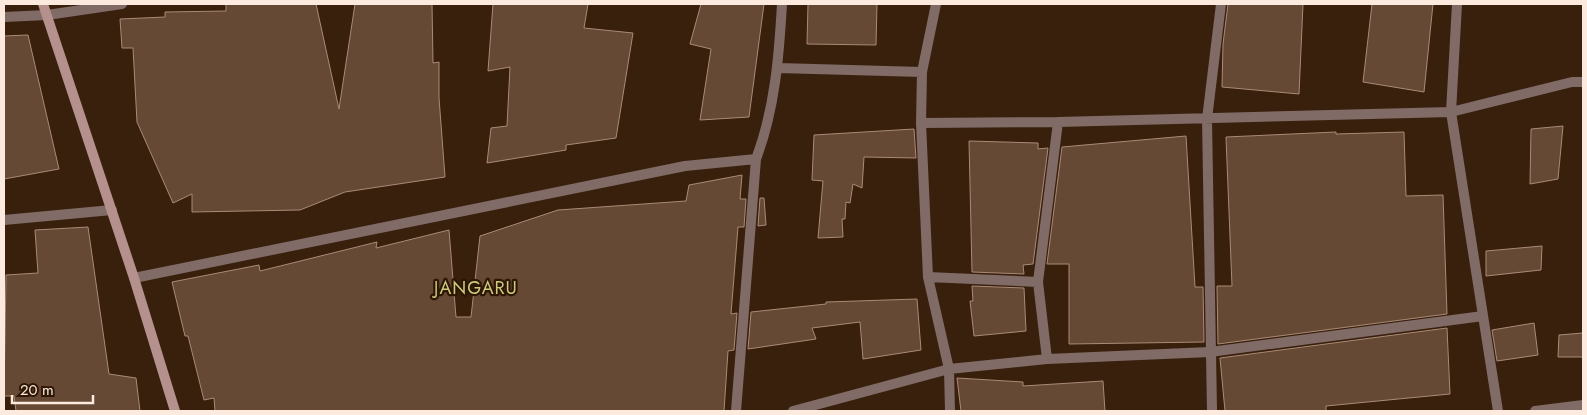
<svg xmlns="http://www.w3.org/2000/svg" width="1587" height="415" font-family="Jost,sans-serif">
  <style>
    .building { fill: #654935; stroke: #aa8b75 }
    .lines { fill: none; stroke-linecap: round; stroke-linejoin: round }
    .minor { stroke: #816b67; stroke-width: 10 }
    .secondary { stroke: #b4918c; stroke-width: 10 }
    .labels { text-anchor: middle; stroke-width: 4.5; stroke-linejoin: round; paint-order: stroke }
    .quarter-label { font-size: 18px; letter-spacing: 1px; fill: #cbcb7d; stroke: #2e1604 }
  </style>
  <rect width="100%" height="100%" fill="#39200d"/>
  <path class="building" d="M226,4H316L339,109L355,4H432L433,63L439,62V98L445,177L345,192L300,210L192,212V194L173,203L137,122L133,48H122L120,19L165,17V12L226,11Z
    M493,4H588L584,28L633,33L616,138L566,145V150L487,163L491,128L507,126L510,67L488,71Z
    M701,4H764L749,117L700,120L711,49L690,44Z
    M808,4H877L876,45L807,44Z
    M1228,4H1303L1299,94L1222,87L1223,44Z
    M1372,4H1433L1424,92L1363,82Z
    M28,35L59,169L4,179V36Z
    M1563,126L1558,179L1530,184L1531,129Z
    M914,129L916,158L864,157L862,188L853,184L850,203L846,202L845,219H842L843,237L818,238L823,181L812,180L814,135Z
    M1336,132V134L1404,132L1406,196L1443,195L1447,314L1218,344L1217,286H1232L1226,137Z
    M1186,136L1195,287H1203L1204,342L1069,344V264H1047L1062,147Z
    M969,141L1038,143V149L1048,148L1033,264L1023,265L1024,274L972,272Z
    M742,175L740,199H746L744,227H738L731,314L737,313L734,350L728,351L724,411H215L214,398L204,400L188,336H185L172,282L259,265L260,271L377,242L376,248L449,230L456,317H471L480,236L558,210L686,201L689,185Z
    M760,198H764L766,225L758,226Z
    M88,227L109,374L136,378L140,411H16L14,396H4L6,275L38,273L35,230Z
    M1542,246L1541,270L1486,276V251Z
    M972,286L1024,288L1026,331L974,336L970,301H973Z
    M917,299L921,350L863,359L860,322L812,328L816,339L748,349L751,312L826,304V302Z
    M1534,323L1538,355L1497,361L1492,330Z
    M1447,328L1450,394L1326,406V411H1225L1220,358Z
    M1583,333V357H1558L1559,335Z
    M957,378L1023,382V386L1103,381L1105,411H961Z"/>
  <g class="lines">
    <path class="minor" d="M936,4L922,72L921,123L928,277L949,369L950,411
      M1457,4L1451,112L1498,411
      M4,17L47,15L122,4
      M778,68L922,72
      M921,123L1058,122L1451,112L1572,82H1583
      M4,220L112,210
      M928,277L1038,282
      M134,278L685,166L756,159
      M1047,359L1038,282L1058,122
      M736,411L756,159C775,109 779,56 782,4
      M793,411L949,369L1047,359L1210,352L1483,316
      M1212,411L1207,119L1221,4
      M1535,411L1583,405"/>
    <path class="secondary" d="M43,4L134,278L175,411"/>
  </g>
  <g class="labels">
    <g class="quarter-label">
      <text x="476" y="294">JANGARU</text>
    </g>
  </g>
  <rect width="1587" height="415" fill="none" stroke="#fceadf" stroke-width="10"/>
  <path d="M12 395v8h81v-8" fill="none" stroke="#fceadf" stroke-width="2.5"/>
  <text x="20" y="395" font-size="15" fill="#fceadf" stroke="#2e1604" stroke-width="4" paint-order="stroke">20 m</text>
</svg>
